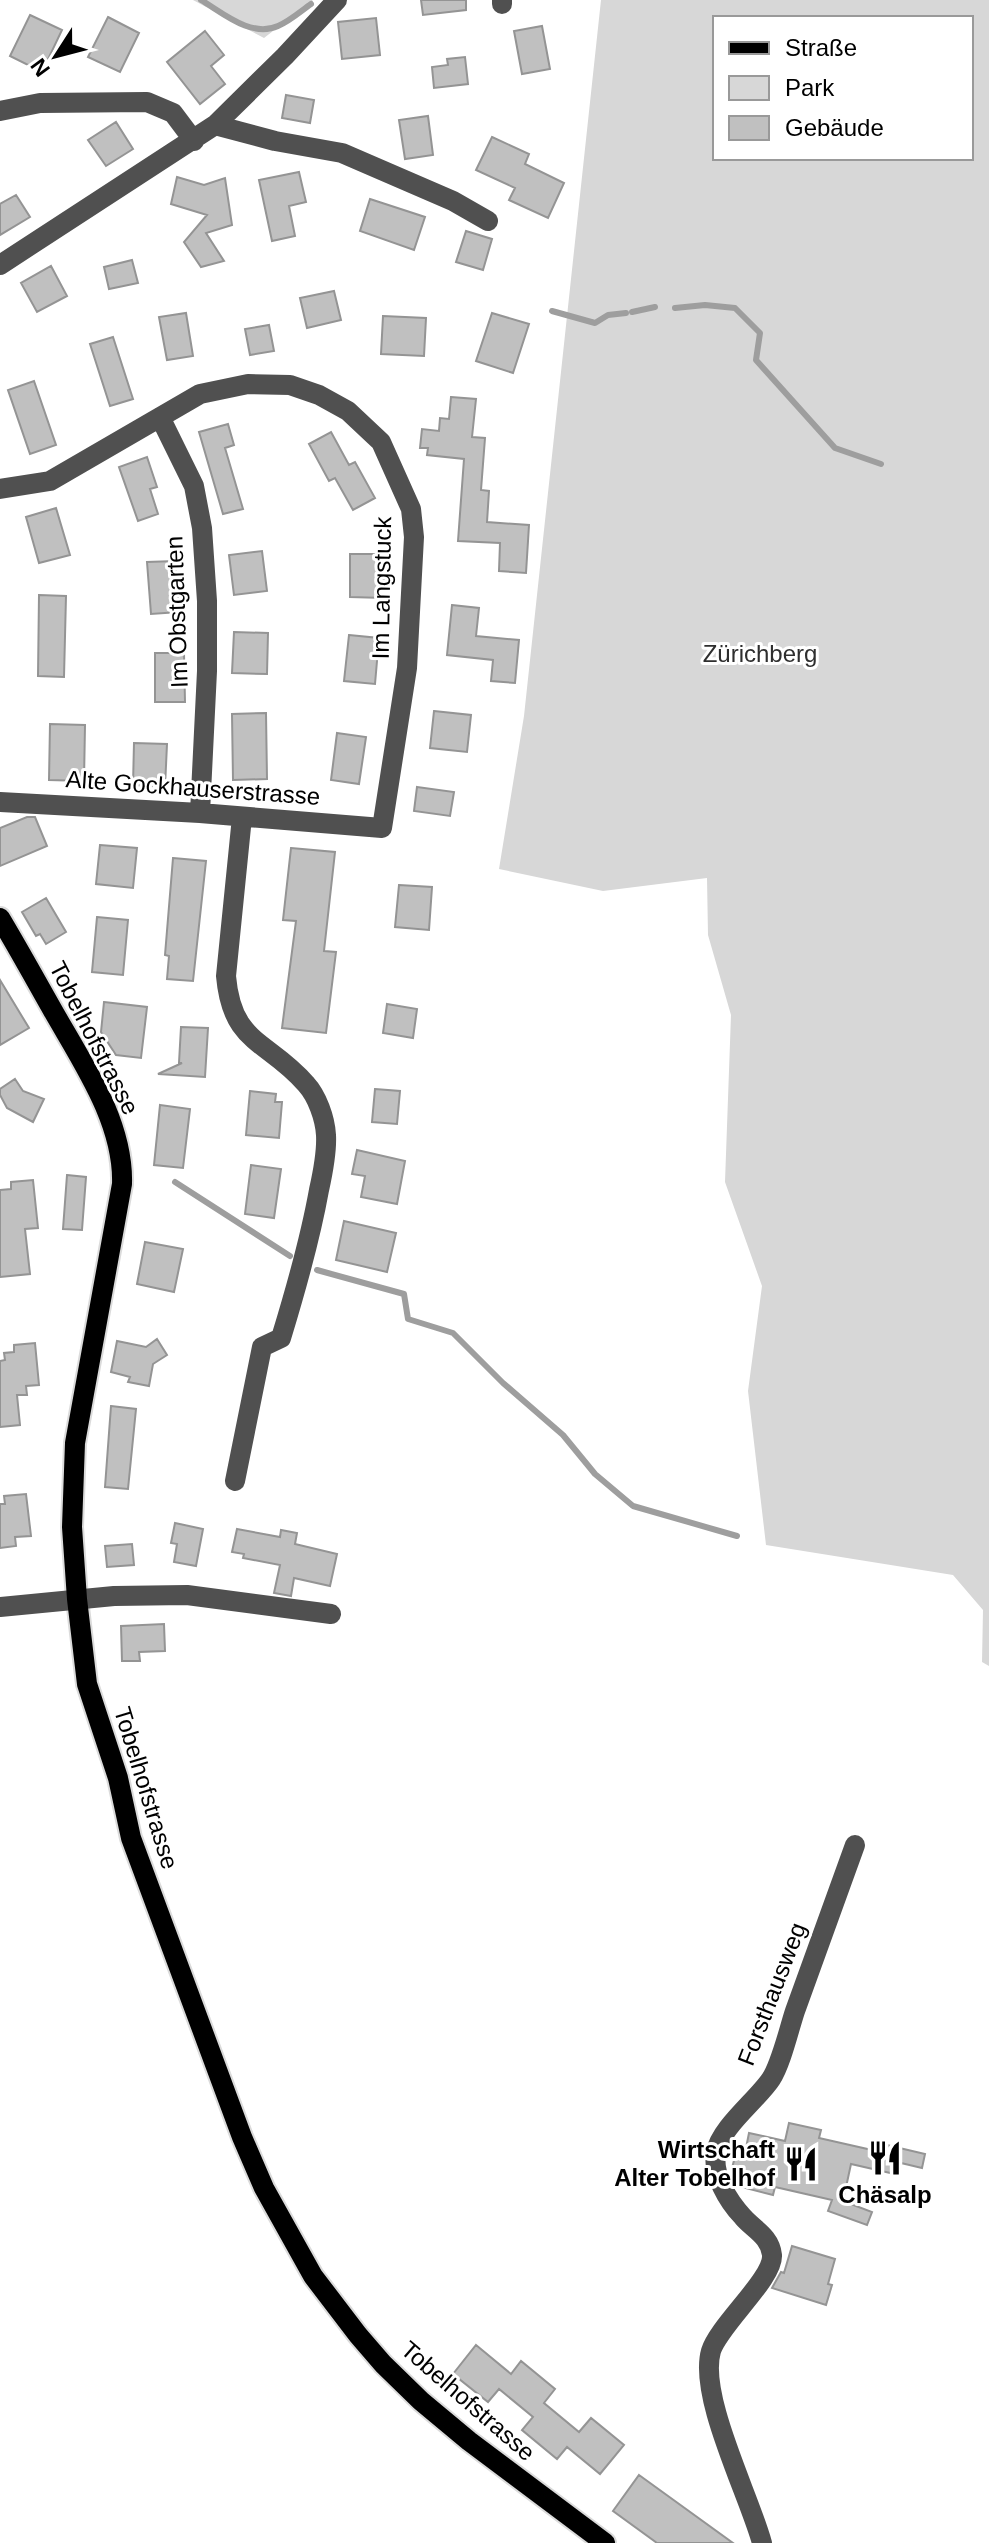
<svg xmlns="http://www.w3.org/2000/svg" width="989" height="2543" font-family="Arial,sans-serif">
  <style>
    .green { fill: #d7d7d7; fill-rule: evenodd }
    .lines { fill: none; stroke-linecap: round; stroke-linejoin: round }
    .stream { stroke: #9e9e9e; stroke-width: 6 }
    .building { fill: #c0c0c0; stroke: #949494; stroke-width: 2 }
    .major-casing { stroke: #dbdbdb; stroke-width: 24 }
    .minor { stroke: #505050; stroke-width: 20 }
    .major { stroke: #000; stroke-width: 20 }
    .labels { text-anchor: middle; stroke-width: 6; stroke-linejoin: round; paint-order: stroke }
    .street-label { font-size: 24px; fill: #000; stroke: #fff }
    .park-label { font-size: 24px; fill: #2e2e2e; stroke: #fff }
    .poi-label { font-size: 24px; font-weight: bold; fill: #000; stroke: #fff; text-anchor: end }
  </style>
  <rect width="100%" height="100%" fill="#fff"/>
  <path class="green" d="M193,0H313L264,38Z
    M601,0H989V1666L982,1662L983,1610L953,1575L766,1545L748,1391L762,1286L725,1182L731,1015L708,935L707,878L603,891L499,869L524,716ZM971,18V158H715V18Z"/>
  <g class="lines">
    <path class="stream" d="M201,0C223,13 251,38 278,26C290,21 301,11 311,4
      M675,308L705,305L735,308L760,333L756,360L835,448L881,464
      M552,311L595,323L608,315L626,313
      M632,312L655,307
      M175,1182L290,1256
      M317,1270L404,1294L408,1319L453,1333L503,1383L563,1435L595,1474L633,1506L737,1536"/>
  </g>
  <path class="building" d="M421,0H466V10L423,15Z
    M30,15L62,30L42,72L10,56Z
    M108,17L139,33L120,72L88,57Z
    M376,18L380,55L342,59L338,22Z
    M542,26L550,69L522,74L514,31Z
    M205,31L224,55L211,66L225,84L200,104L167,62Z
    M465,57L468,84L434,88L432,67L448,65L447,59Z
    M286,95L314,100L310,123L282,118Z
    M428,116L433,155L405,159L399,120Z
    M116,122L133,149L106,166L88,140Z
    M492,137L529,154L525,164L564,183L548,218L509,200L515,188L476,170Z
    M299,172L306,202L289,206L295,236L272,241L259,180Z
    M177,177L204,185L225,178L232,225L206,233L224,261L201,267L184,242L207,215L171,204Z
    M16,195L30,217L0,235V204Z
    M370,199L425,217L414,250L360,231Z
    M466,231L492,239L483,270L456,262Z
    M132,260L138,283L109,289L104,267Z
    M51,266L67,296L37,312L21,283Z
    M334,291L341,320L307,328L300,298Z
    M186,313L193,356L167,360L159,317Z
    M492,313L529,324L513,373L476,361Z
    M383,316L426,318L424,356L381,354Z
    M269,325L274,351L250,355L245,329Z
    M113,337L133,399L110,406L90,344Z
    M34,381L56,445L30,454L8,390Z
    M451,397L476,399L472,437L485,438L481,490L489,491L487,522L529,525L526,573L499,571L500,543L458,541L464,459L427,455L428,448H420L422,429L439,431L440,418L449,419Z
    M228,424L234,445L225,448L243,509L223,514L199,432Z
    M331,432L349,465L355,462L375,498L353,510L335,478L329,481L309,444Z
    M147,457L157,487L150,489L158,514L138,521L119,467Z
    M56,508L70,555L39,563L26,517Z
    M262,551L267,591L234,595L229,555Z
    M350,554H384V598L350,597Z
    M175,561L179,612L151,614L147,562Z
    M39,595L66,596L64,677L38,676Z
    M452,605L479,608L476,636L519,640L515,683L491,681L493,660L447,655Z
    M234,632L268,633L267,674L232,673Z
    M349,635L379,638L375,684L344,681Z
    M155,653H184L185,702H155Z
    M434,711L471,715L467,752L430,748Z
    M266,713L267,779L233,780L232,714Z
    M50,724L85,725L84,781L49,780Z
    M337,733L366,737L359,784L331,780Z
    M134,743L167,744L165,787L133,785Z
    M417,787L454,792L450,816L414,811Z
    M27,817H35L47,846L0,866V828Z
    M100,845L137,848L133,888L96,884Z
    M291,848L335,852L324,951L336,952L326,1033L282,1028L296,921L283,920Z
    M173,858L206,861L193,981L167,979L169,956L165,955Z
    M399,885L432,887L429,930L395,927Z
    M46,898L66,932L46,944L40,934L36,936L22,912Z
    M97,917L128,920L123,975L92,972Z
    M0,980L29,1028L0,1045Z
    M104,1002L147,1007L141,1058L116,1055L101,1032Z
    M387,1004L417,1009L413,1038L383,1033Z
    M181,1027L208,1028L205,1077L158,1074L182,1063H179Z
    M15,1079L23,1091L44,1099L33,1122L7,1108L0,1095V1089Z
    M375,1089L400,1091L397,1124L372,1122Z
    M250,1091L276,1094L275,1102H282L279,1138L246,1135Z
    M160,1105L190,1109L183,1168L154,1165Z
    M357,1150L405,1161L397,1204L361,1197L365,1176L352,1174Z
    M251,1165L281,1169L274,1218L245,1214Z
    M67,1175L86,1177L82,1230L63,1229Z
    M33,1180L38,1228L25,1229L30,1274L0,1277V1190L11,1189V1182Z
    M344,1221L396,1233L387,1272L336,1260Z
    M145,1242L183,1249L174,1292L137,1284Z
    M157,1339L167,1355L153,1364L149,1386L128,1382L130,1377L111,1372L117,1341L146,1347Z
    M35,1343L39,1385L26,1386L27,1395H17L20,1425L0,1427V1361L5,1360L4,1353L14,1352V1345Z
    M111,1406L136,1409L128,1489L105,1487Z
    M26,1494L31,1536L15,1537L16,1546L0,1548V1504H5L4,1496Z
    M175,1523L203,1529L196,1566L174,1562L177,1544L171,1543Z
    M237,1529L280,1537L281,1530L297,1533L295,1544L337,1554L330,1586L294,1578L291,1596L274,1593L280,1565L243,1558L244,1554L232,1552Z
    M132,1544L134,1565L107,1567L105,1546Z
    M164,1624L165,1651L139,1652L140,1661H122L121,1626Z
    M789,2123L821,2130L819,2138L872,2150L874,2142L925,2154L922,2168L901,2163L899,2175L851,2164L843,2201L872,2212L867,2225L828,2211L832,2200L775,2187L773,2195L738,2186L741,2174L731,2172L737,2149L746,2148L749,2133L785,2141Z
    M792,2246L835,2259L828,2284L832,2285L826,2305L772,2288L781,2272L784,2273Z
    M476,2345L511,2374L521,2361L555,2389L544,2403L579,2432L591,2418L624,2445L600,2474L567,2447L557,2459L522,2430L533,2417L499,2389L488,2402L453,2374Z
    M639,2475L733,2543H657L613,2511Z"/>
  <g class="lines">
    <g class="major-casing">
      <path id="major" d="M0,918C18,948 35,979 52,1009C82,1062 124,1122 122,1184L75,1443L72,1527L77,1599L87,1684L118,1778L131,1838L242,2137L264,2188L313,2276L358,2335L383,2364L421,2401L469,2441L605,2543"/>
    </g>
    <path class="minor" d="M502,0V4
      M0,111L40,103L147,102L173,113L194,141
      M215,125L285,56L337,0
      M0,265L215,125L275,141L342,153L453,201L488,221
      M160,417L194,486L202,528L207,601V671L200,813
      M0,489L50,481L200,394L248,384L290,385L319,395L348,411L381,442L411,509L414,537L407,668L382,828L200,813L0,802
      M235,1481L262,1347L281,1338C296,1289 310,1240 319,1190C323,1172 327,1153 326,1135C325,1118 317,1096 306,1084C268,1040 232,1045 226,976L242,817
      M0,1607L114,1596L187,1595L331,1614
      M762,2543C749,2495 698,2396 711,2351C719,2325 774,2278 772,2255C770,2236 753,2229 743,2217C728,2201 712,2175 716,2152C720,2128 758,2099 771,2079C781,2064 789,2029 795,2011C815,1955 835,1900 855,1845"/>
    <use href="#major" class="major"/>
  </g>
  <defs>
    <g id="restaurant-bare" transform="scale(2.76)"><path d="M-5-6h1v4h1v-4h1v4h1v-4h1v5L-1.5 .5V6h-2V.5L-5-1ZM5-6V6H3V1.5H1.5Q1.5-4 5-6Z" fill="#000" stroke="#fff" stroke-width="2.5" paint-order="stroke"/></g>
  </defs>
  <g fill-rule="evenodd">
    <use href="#restaurant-bare" x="885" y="2158"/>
    <use href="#restaurant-bare" x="801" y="2164"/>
  </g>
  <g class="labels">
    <g class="street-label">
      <text transform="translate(382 588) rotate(-89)" y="8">Im Langstuck</text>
      <text transform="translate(177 612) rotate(-92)" y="8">Im Obstgarten</text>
      <text transform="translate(193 788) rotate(4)" y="8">Alte Gockhauserstrasse</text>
      <text transform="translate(94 1038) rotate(63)" y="8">Tobelhofstrasse</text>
      <text transform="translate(146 1788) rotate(73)" y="8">Tobelhofstrasse</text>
      <text transform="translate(772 1994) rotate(-69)" y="8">Forsthausweg</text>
      <text transform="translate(468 2401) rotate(41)" y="8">Tobelhofstrasse</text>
    </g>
    <g class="park-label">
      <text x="760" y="662">Zürichberg</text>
    </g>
    <g class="poi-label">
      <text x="775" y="2158">Wirtschaft<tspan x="775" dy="28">Alter Tobelhof</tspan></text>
      <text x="885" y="2203" text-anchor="middle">Chäsalp</text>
    </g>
  </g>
  <rect x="713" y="16" width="260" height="144" fill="#ffffff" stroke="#999999" stroke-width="2"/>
  <rect x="729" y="42" width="40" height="12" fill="#000000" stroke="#999999" stroke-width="2"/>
  <text x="785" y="56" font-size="24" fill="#000000">Straße</text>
  <rect x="729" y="76" width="40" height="24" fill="#d7d7d7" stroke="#999999" stroke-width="2"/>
  <text x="785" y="96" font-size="24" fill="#000000">Park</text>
  <rect x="729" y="116" width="40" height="24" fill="#c0c0c0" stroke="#999999" stroke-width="2"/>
  <text x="785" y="136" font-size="24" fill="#000000">Gebäude</text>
  <g transform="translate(56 56) rotate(234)" stroke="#ffffff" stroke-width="6" paint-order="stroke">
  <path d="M0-6L14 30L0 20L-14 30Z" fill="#000000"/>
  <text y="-12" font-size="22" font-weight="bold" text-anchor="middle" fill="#000000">N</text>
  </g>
</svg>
